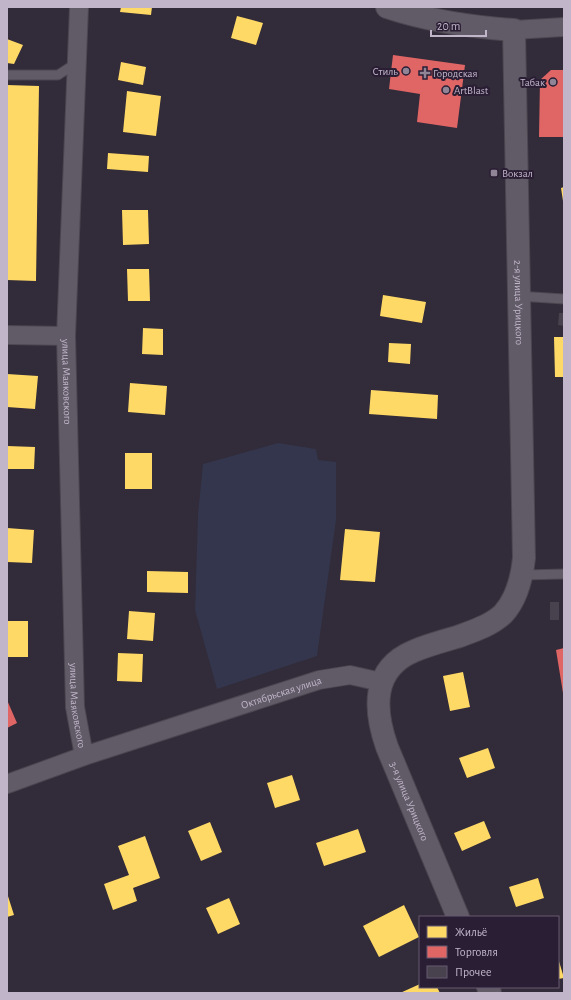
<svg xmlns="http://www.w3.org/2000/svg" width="571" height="1000" font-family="'Alegreya Sans',sans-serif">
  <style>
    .green { fill: #33364c }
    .homes { fill: #ffd966 }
    .shops { fill: #e06666 }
    .building { fill: #47424e }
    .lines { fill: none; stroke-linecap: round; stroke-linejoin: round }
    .service-casing { stroke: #4b4650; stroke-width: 11 }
    .minor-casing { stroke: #4b4650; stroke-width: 20 }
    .tertiary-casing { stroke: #4b4650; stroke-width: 24 }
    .service { stroke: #615b67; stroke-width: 9 }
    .minor { stroke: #615b67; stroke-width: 18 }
    .tertiary { stroke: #615b67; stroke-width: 22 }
    .poi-dot { fill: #8f8597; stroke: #2a1e34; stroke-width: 1.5 }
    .labels { text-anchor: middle; stroke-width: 4; stroke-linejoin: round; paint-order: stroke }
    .poi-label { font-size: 11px; fill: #c1b5ca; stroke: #2a1e34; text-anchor: start }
    .street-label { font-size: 11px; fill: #c1b5ca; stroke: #2a1e34 }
  </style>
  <rect width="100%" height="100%" fill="#322b39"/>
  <path class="green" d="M278,443L316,449L318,460L336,462V520L317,656L217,689L195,610L198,514L203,464Z"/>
  <path class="homes" d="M121,7H152L151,15L120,12Z
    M237,16L263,23L256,45L231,38Z
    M7,39L23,45L14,64L7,63Z
    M121,62L146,67L143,85L118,80Z
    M7,85L39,86L36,281L7,280Z
    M127,91L161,96L156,136L123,132Z
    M108,153L149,156L148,172L107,169Z
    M564,187V201H563L561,188Z
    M122,210H148L149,244L123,245Z
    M127,269H149L150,301H128Z
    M383,295L426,302L422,323L380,316Z
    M143,328L163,329V355L142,354Z
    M554,337H564V377H555Z
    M389,343L411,344L410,364L388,362Z
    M7,374L38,376L35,409L7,407Z
    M130,383L167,386L165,415L128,412Z
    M371,390L438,395L437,419L369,414Z
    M7,446L35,447L34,469H7Z
    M125,453H152V489H125Z
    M7,528L34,530L32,563L7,562Z
    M345,529L380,532L375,582L340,580Z
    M147,571L188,572V593L147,592Z
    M129,611L155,613L153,641L127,639Z
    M7,621H28V657H7Z
    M118,653L143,654L142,682L117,681Z
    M463,672L470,707L450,711L443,676Z
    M488,748L495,768L467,778L459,758Z
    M292,775L300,800L275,808L267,783Z
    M484,821L491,838L462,851L454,833Z
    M210,822L222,852L201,861L188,831Z
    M358,829L366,852L324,866L316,843Z
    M145,836L160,878L133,888L137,901L113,910L104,884L129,875L118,846Z
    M538,878L544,898L516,907L509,887Z
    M7,893L14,915L7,917Z
    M229,898L240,924L218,934L206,908Z
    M404,905L419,937L379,957L363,926Z
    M558,958L564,978L558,979Z
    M420,984V987H437L440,993H400Z"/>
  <path class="shops" d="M393,55L465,65L457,128L417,122L420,94L389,89Z
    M551,70H564V137H539L540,80Z
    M564,648V693H563L556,650Z
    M7,700L17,723L7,728Z"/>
  <path class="building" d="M559,313H564V326L558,325Z
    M550,602H559V620H550Z"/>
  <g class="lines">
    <g class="service-casing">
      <path id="service" d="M7,75H58L75,64
        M518,296L564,299
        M522,575L564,574"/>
    </g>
    <g class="minor-casing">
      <g id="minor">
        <path id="s1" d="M79,7L66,336L75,707L84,756"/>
        <path d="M514,30L564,27"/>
        <path d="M7,335L66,336"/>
        <path id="s2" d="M7,784L84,756L319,680L350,675L381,682"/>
      </g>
    </g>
    <g class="tertiary-casing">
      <g id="tertiary">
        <path id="s3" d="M387,7C429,21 470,27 514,30L524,558C522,577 517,599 503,614C490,626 473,631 457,637C443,641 428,645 414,651C371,669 374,710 387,747L458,917"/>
        <path d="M488,987L490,993"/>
      </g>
    </g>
    <use href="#service" class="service"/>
    <use href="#minor" class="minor"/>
    <use href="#tertiary" class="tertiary"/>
  </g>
  <g class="poi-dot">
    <circle cx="406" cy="71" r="4"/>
    <path d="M423 67h4v4h4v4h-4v4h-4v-4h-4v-4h4z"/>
    <circle cx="553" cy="82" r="4"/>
    <circle cx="446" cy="90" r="4"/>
    <rect x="490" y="169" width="8" height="8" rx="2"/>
  </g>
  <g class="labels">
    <g class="poi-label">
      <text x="398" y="75" text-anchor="end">Стиль</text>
      <text x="433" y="77">Городская</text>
      <text x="545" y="86" text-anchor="end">Табак</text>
      <text x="454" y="94">ArtBlast</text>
      <text x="502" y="177">Вокзал</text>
    </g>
    <g class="street-label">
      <text dy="4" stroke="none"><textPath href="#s3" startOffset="402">2-я улица Урицкого</textPath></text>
      <text dy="4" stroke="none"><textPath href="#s1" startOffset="375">улица Маяковского</textPath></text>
      <text dy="4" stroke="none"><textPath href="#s2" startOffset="289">Октябрьская улица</textPath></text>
      <text dy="4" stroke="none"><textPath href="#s1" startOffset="699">улица Маяковского</textPath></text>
      <text dy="4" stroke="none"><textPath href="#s3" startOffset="986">3-я улица Урицкого</textPath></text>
    </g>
  </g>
  <rect width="571" height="1000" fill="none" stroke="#c1b5ca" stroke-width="16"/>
  <rect x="419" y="916" width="140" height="72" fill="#2a1e34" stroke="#665a70"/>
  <rect x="427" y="926" width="20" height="12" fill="#ffd966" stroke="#665a70"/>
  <text x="455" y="936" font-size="12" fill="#c1b5ca">Жильё</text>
  <rect x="427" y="946" width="20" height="12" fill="#e06666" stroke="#665a70"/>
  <text x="455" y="956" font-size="12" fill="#c1b5ca">Торговля</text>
  <rect x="427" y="966" width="20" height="12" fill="#47424e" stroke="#665a70"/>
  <text x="455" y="976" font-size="12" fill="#c1b5ca">Прочее</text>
  <path d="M431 30v6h55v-6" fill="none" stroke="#c1b5ca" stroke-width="2"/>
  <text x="437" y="30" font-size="12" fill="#c1b5ca" stroke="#2a1e34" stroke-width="3" paint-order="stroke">20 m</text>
</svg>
